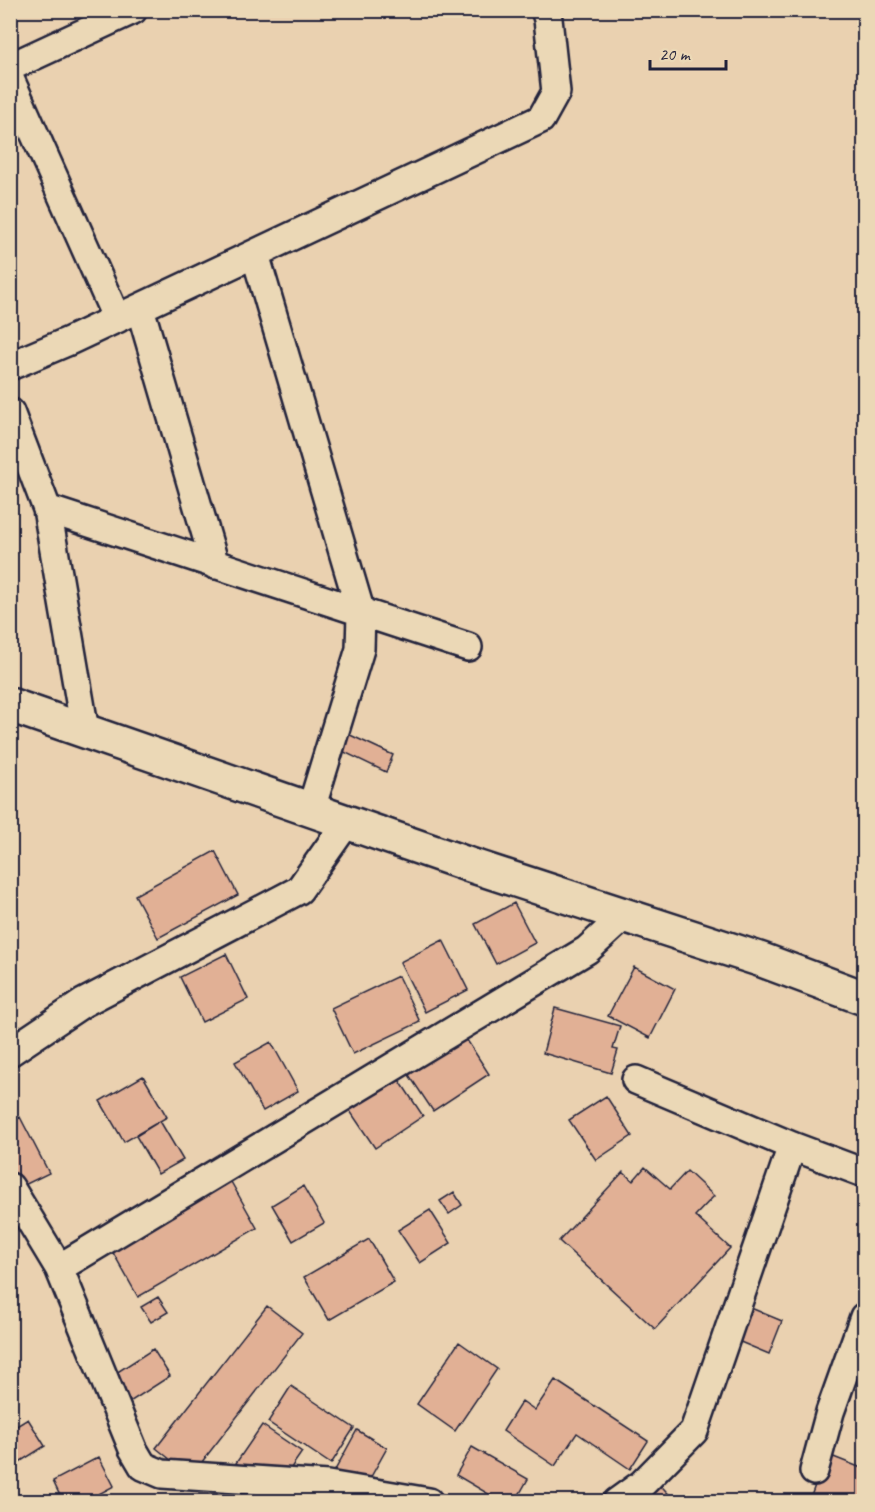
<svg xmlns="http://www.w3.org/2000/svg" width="875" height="1512" font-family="Caveat,sans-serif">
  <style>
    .building { fill: #e1b095; stroke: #22223b; stroke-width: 1.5 }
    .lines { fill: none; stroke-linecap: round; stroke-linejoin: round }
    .street-casing { stroke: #22223b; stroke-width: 32 }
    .secondary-casing { stroke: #22223b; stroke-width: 38 }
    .street { stroke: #ebd8b6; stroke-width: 27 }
    .secondary { stroke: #ebd8b6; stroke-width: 33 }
  </style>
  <rect width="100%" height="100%" fill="#ead1b0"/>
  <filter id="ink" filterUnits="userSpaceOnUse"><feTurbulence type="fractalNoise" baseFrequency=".0167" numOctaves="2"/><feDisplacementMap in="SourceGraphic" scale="12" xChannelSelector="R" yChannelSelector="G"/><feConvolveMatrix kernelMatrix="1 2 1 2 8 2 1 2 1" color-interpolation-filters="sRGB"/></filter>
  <g filter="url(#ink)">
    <path class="building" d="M348,734L393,755L386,772L340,750Z
      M215,851L238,895L158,938L135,895Z
      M514,903L535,943L496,964L475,924Z
      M443,940L468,990L425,1012L400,962Z
      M226,954L248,999L202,1022L180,977Z
      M634,967L675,989L650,1038L608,1016Z
      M398,976L420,1022L353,1054L331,1008Z
      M555,1008L620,1026L613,1049L618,1050L611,1073L543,1053Z
      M463,1034L489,1074L433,1111L407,1072Z
      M271,1042L298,1091L263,1111L235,1062Z
      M396,1075L423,1116L375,1148L348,1108Z
      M143,1076L167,1117L124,1142L100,1101Z
      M606,1096L632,1136L596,1160L569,1120Z
      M20,1117L49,1173L10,1192V1122Z
      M160,1121L183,1160L158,1174L136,1136Z
      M645,1167L670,1189L687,1171L714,1196L695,1216L730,1248L655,1329L559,1241L623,1172L633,1181Z
      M230,1180L257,1228L138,1297L111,1249Z
      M303,1186L324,1223L293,1241L272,1205Z
      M454,1192L462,1205L449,1214L440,1201Z
      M430,1210L451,1243L420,1263L398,1230Z
      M369,1239L394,1282L329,1320L304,1277Z
      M158,1297L168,1312L151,1322L141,1307Z
      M739,1303L782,1321L769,1354L726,1336Z
      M267,1306L302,1333L191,1476L156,1448Z
      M459,1342L497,1369L455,1431L417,1404Z
      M153,1349L170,1376L119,1409L102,1382Z
      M555,1380L648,1441L630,1469L577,1433L555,1466L503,1431L522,1401L535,1410Z
      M291,1386L354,1428L331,1464L268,1422Z
      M28,1419L45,1446L10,1468V1430Z
      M262,1425L302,1452L275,1491L236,1463Z
      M357,1430L387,1448L363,1491L333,1474Z
      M472,1447L528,1479L515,1502H502L456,1475Z
      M826,1454L864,1469V1502H809Z
      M99,1457L114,1486L84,1502H63L53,1481Z
      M653,1477L676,1502H628Z"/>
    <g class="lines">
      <g class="street-casing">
        <path id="street" d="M10,67L133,10
          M10,79L117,319
          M255,254L361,613L360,649L311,809
          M140,308L215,565
          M10,366L69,341L541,119L556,92L548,19L545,10
          M10,412L47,509L85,731
          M47,509L468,647
          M10,1052L83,1003L299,890L347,822
          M636,1080L792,1146L864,1173
          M10,1187L59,1268L133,1449L143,1466L162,1474L328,1485L429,1502
          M59,1268L587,950L624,916
          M814,1471L830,1412L864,1317
          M617,1502L642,1484L694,1431L792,1146"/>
      </g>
      <g class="secondary-casing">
        <path id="secondary" d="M10,705L470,865L762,960L864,998"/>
      </g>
      <use href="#street" class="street"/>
      <use href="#secondary" class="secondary"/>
    </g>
  </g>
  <rect width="875" height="1512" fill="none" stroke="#ebd8b6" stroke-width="36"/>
  <rect x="18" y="18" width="839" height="1476" fill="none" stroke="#22223b" stroke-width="2" filter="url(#ink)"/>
  <path d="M650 60v9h76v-9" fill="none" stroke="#22223b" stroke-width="3"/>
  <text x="659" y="60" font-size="18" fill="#22223b" stroke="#ebd8b6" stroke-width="4.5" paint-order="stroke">20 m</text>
</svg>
